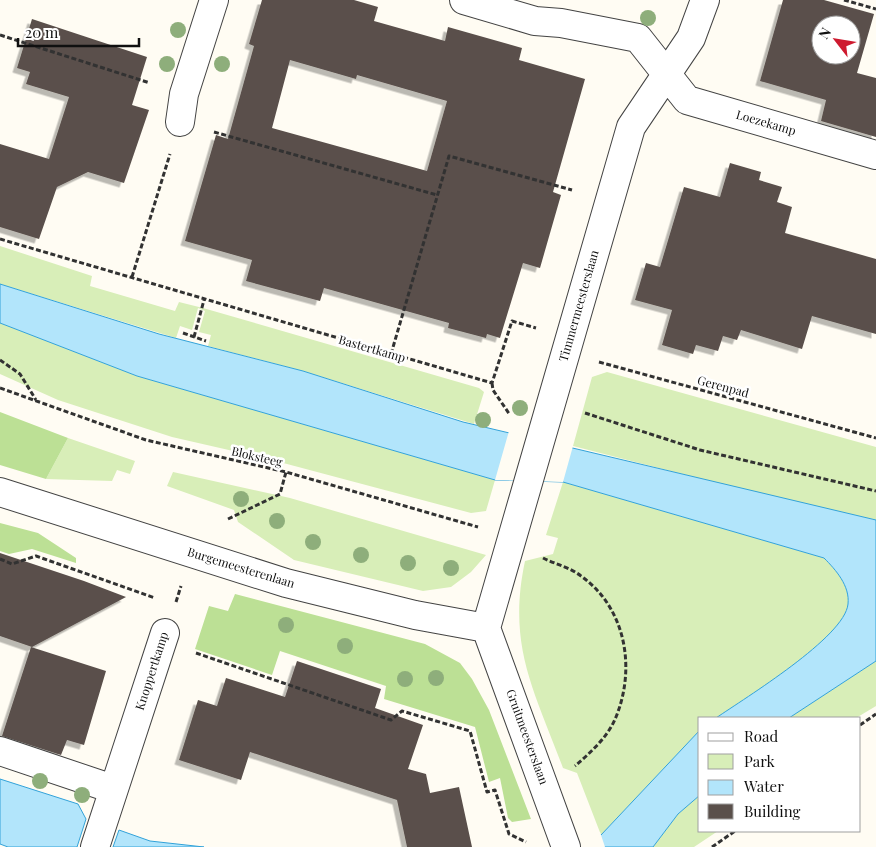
<svg xmlns="http://www.w3.org/2000/svg" width="876" height="847" font-family="'Playfair Display',serif">
  <style>
    .green { fill: #d8eeb8 }
    .forest { fill: #bce095 }
    .water { fill: #b2e5fb; stroke: #32a2d9 }
    .pier { fill: #fffcf3 }
    .building { fill: #5a504b; fill-rule: evenodd; filter: url(#shadow) }
    .lines { fill: none; stroke-linecap: round; stroke-linejoin: round }
    .street-casing { stroke: #434343; stroke-width: 30 }
    .path { stroke: #323232; stroke-width: 3; stroke-dasharray: 5 2.5; stroke-linecap: butt }
    .street { stroke: #fff; stroke-width: 28 }
    .tree { fill: #8eae7b }
    .labels { text-anchor: middle; stroke-width: 5; stroke-linejoin: round; paint-order: stroke }
    .street-label { font-size: 12px; fill: #101010; stroke: #fff }
  </style>
  <defs>
    <filter id="shadow"><feDropShadow dx="-4.5" dy="4.5" stdDeviation="0" flood-color="#0004"/></filter>
  </defs>
  <rect width="100%" height="100%" fill="#fffcf3"/>
  <path class="green" d="M0,246L92,276L90,286L175,311L179,302L203,308L479,388L484,392L474,424L303,371L208,346L211,335L199,332L205,311L198,308L192,330L180,326L176,338L0,284Z
    M0,323L137,376L495,480L486,511L471,513L272,460L172,437L58,400L0,374Z
    M607,372L876,447V520L760,494L573,446L592,377Z
    M68,438L135,461L130,474L117,470L112,481L46,479Z
    M173,472L290,498L486,555L471,572L451,587L423,591L294,560L238,522L234,510L167,486Z
    M563,482L824,558C836,570 850,586 848,604C845,637 745,699 716,718H700V730L601,835L577,773L563,768C534,690 507,646 525,561L553,554L558,538L546,535Z
    M876,661V706L856,718H789Z
    M700,795V831H718L694,847H653L678,814Z"/>
  <path class="forest" d="M0,412L68,438L46,479L0,465Z
    M0,523L38,533L76,558V563L32,549L9,554L0,551Z
    M235,594L425,644L460,663L472,679L489,710L531,819L512,822L508,818L500,778L489,782L475,727L384,699L386,686L280,651L272,675L195,649L209,606L228,611Z"/>
  <path class="water" d="M0,284L159,334L303,371L463,422L876,520V661L789,718H716C745,698 845,637 848,604C850,586 836,570 824,558L563,482L495,480L137,376L0,323Z
    M700,730V795L678,814L653,847H566L601,835Z
    M0,779L78,804L86,819L77,847H8L0,844Z
    M119,830L150,841L204,847H113Z"/>
  <path class="pier" d="M509,431L573,446L563,482L495,480Z
    M600,832L605,847H564L589,836Z"/>
  <path class="building" d="M262,0H354L378,7L374,21L445,41L448,27L522,48L519,60L585,79L553,192L561,195L540,268L523,263L500,338L487,334L486,338L448,328L449,323L324,288L320,301L246,281L252,260L185,241L216,135L228,139L254,46L249,44ZM290,60L356,79L357,75L447,101L427,171L272,128Z
    M783,0H824L874,14L857,73L876,78V137L821,121L826,100L760,81ZM821,25H851V55H821Z
    M32,19L147,57L132,105L149,110L124,183L88,172L57,187L39,239L0,227V144L49,159L69,97L26,84L30,72L17,68Z
    M730,163L761,172L759,180L782,187L777,202L792,207L785,233L876,259V334L812,316L802,349L741,330L737,340L723,336L718,351L696,345L693,354L662,345L672,310L635,300L646,263L660,267L684,187L720,197Z
    M0,553L84,581L126,597L32,647L0,636Z
    M31,647L106,671L84,745L67,740L61,755L2,736Z
    M297,661L381,689L375,708L423,725L408,769L426,774L430,793L459,787L472,847H407L397,800L250,752L241,780L179,760L198,700L217,706L226,678L285,697Z"/>
  <g class="lines">
    <g class="street-casing">
      <path id="street" d="M464,0L535,21L561,23L638,38L687,100L876,155
        M180,122L184,94L214,0
        M0,492L286,583L415,615L486,628
        M486,628L631,127L691,38L705,0
        M486,628L566,847
        M0,751L113,789
        M95,847L165,633"/>
    </g>
    <path class="path" d="M844,0L876,9
      M0,35L150,83
      M214,132L437,195
      M0,239L492,383L512,321L536,328
      M132,277L170,154
      M183,333L206,341
      M194,337L204,300
      M391,354L449,156L572,190
      M0,360L20,374L36,400
      M599,362L876,438
      M492,383L493,390L510,415
      M0,388L146,440L286,472L478,527
      M585,413L700,450L876,491
      M228,519L280,494L286,472
      M543,558C555,564 571,568 581,576C626,608 636,668 616,717C608,737 591,752 575,766
      M0,559L12,564L36,556L155,598
      M176,602L181,586
      M196,653L391,720L402,711L470,731L487,792L495,790L509,834L526,842
      M860,725L876,714
      M712,847L735,831"/>
    <use href="#street" class="street"/>
  </g>
  <g class="tree">
    <circle cx="648" cy="18" r="8"/>
    <circle cx="178" cy="30" r="8"/>
    <circle cx="167" cy="64" r="8"/>
    <circle cx="222" cy="64" r="8"/>
    <circle cx="520" cy="408" r="8"/>
    <circle cx="483" cy="420" r="8"/>
    <circle cx="241" cy="499" r="8"/>
    <circle cx="277" cy="521" r="8"/>
    <circle cx="313" cy="542" r="8"/>
    <circle cx="361" cy="555" r="8"/>
    <circle cx="408" cy="563" r="8"/>
    <circle cx="451" cy="568" r="8"/>
    <circle cx="286" cy="625" r="8"/>
    <circle cx="345" cy="646" r="8"/>
    <circle cx="436" cy="678" r="8"/>
    <circle cx="405" cy="679" r="8"/>
    <circle cx="40" cy="781" r="8"/>
    <circle cx="82" cy="795" r="8"/>
  </g>
  <g class="labels">
    <g class="street-label">
      <text transform="translate(766 123) rotate(16)" y="4">Loezekamp</text>
      <text transform="translate(579 306) rotate(-74)" y="4">Timmermeesterslaan</text>
      <text transform="translate(372 349) rotate(16)" y="4">Bastertkamp</text>
      <text transform="translate(723 387) rotate(15)" y="4">Gerenpad</text>
      <text transform="translate(257 457) rotate(13)" y="4">Bloksteeg</text>
      <text transform="translate(241 568) rotate(17)" y="4">Burgemeesterenlaan</text>
      <text transform="translate(152 671) rotate(-72)" y="4">Knoppertkamp</text>
      <text transform="translate(527 737) rotate(70)" y="4">Gruitmeesterslaan</text>
    </g>
  </g>
  <rect x="698" y="717" width="162" height="115" fill="#ffffff" stroke="#9f9f9f"/>
  <rect x="708" y="733" width="25" height="8" fill="#ffffff" stroke="#9f9f9f"/>
  <text x="744" y="742" font-size="15" fill="#101010">Road</text>
  <rect x="708" y="754" width="25" height="15" fill="#d8eeb8" stroke="#9f9f9f"/>
  <text x="744" y="767" font-size="15" fill="#101010">Park</text>
  <rect x="708" y="780" width="25" height="15" fill="#b2e5fb" stroke="#9f9f9f"/>
  <text x="744" y="792" font-size="15" fill="#101010">Water</text>
  <rect x="708" y="804" width="25" height="15" fill="#5a504b" stroke="#9f9f9f"/>
  <text x="744" y="817" font-size="15" fill="#101010">Building</text>
  <g transform="translate(836 40) rotate(301)"><circle r="24" fill="#ffffff" stroke="#9f9f9f"/>
  <path d="M0-4L9 19L0 12L-9 19Z" fill="#ce1a2f"/>
  <text y="-8" font-size="14" font-weight="bold" text-anchor="middle" fill="#101010">N</text>
  </g>
  <path d="M18 38v8h121v-8" fill="none" stroke="#101010" stroke-width="2.5"/>
  <text x="25" y="38" font-size="15" fill="#101010" stroke="#ffffff" stroke-width="4" paint-order="stroke">20 m</text>
</svg>
